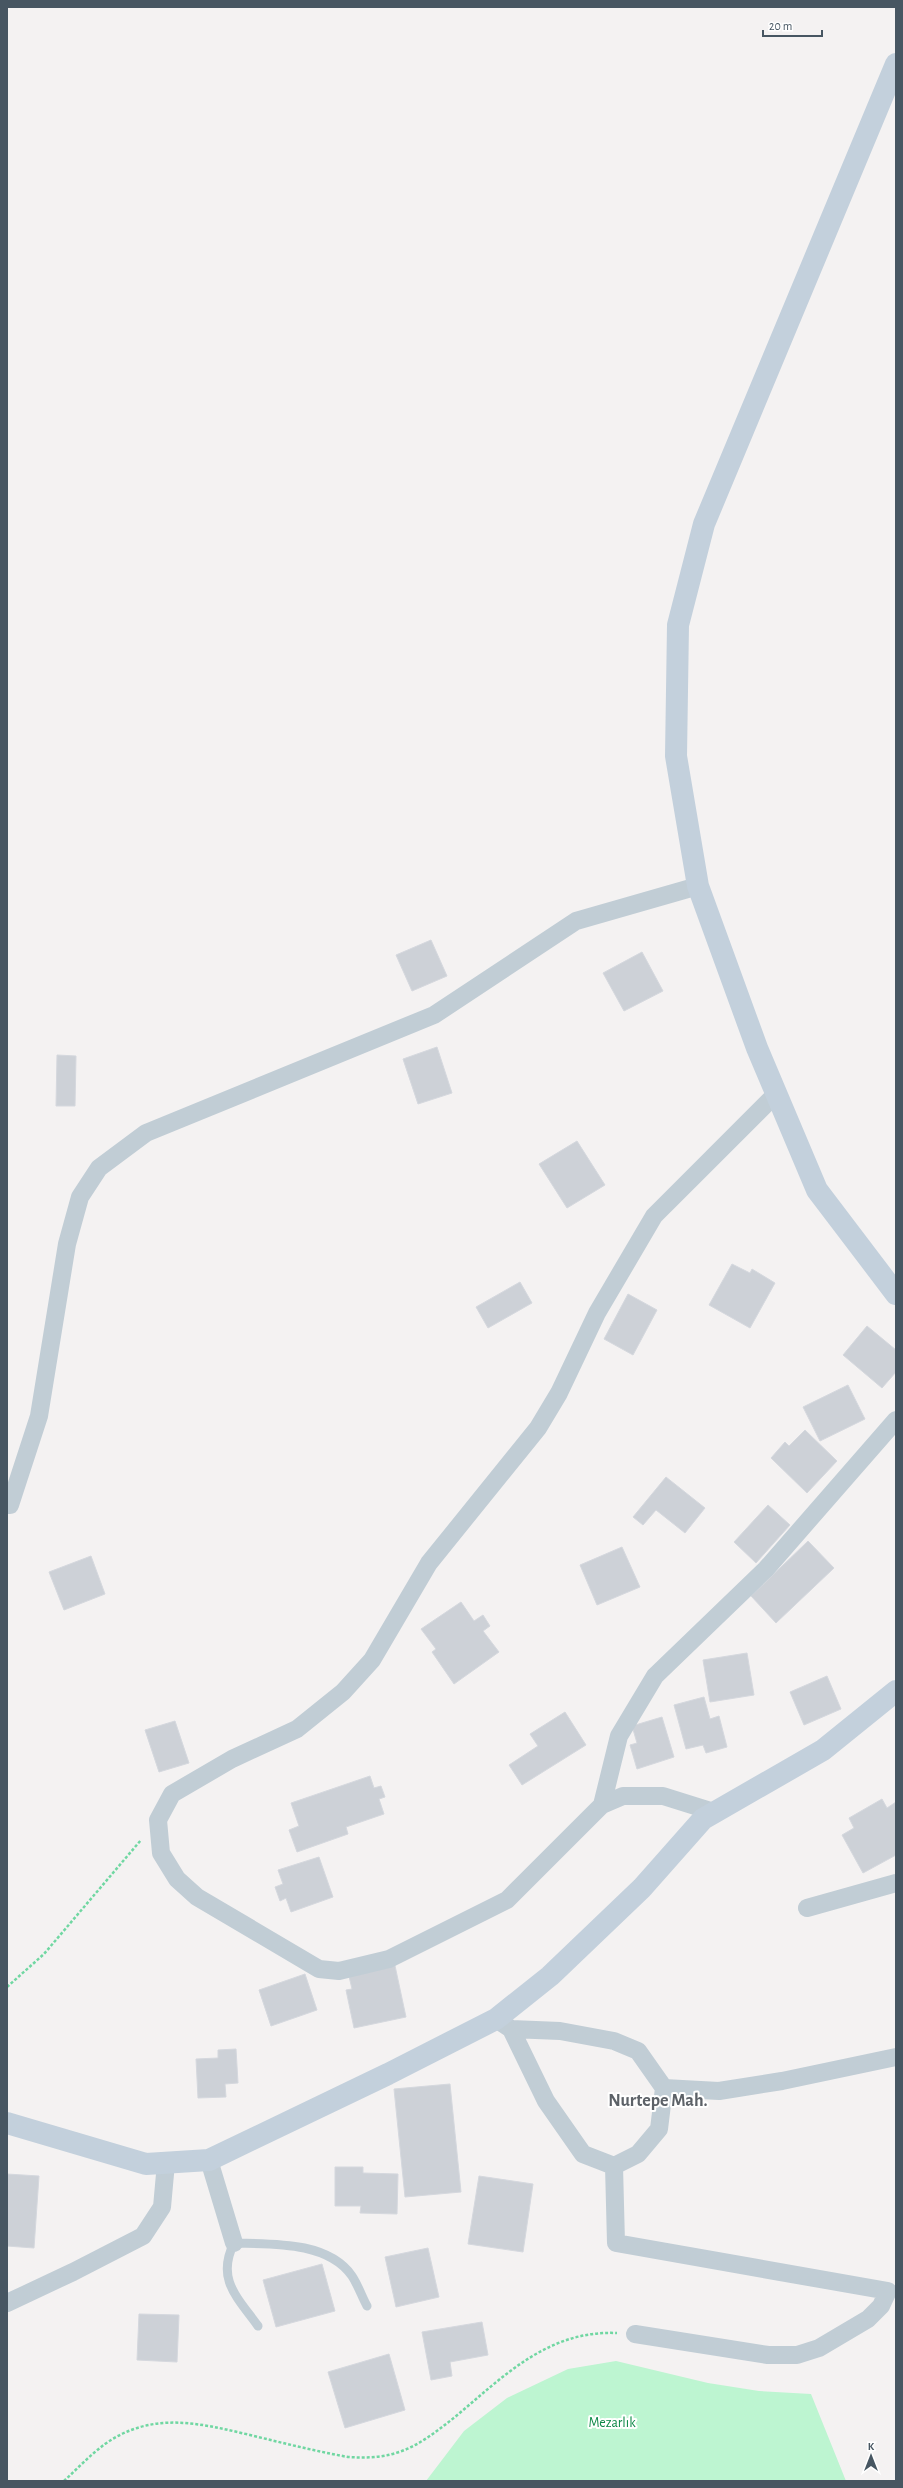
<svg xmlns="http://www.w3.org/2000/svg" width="903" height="2488" font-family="'Alegreya Sans',sans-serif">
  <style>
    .green { fill: #bdf5d1 }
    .building { fill: #cdd1d7; stroke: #d5d8de }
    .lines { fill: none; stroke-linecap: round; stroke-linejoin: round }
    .path { stroke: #70d7a2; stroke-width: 2.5; stroke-dasharray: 3 2; stroke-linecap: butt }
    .lane { stroke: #c1cdd5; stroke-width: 9 }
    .street { stroke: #c1cdd5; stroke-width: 18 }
    .secondary { stroke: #c3d0dc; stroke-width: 22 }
    .labels { text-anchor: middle; stroke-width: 4; stroke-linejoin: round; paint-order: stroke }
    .park-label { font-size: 14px; fill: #0d8847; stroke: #fff }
    .district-label { font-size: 18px; font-weight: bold; fill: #5d6268; stroke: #fff }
  </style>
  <rect width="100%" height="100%" fill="#f4f2f2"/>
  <path class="green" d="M616,2361L708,2383L759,2391L811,2394L846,2481H426L464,2431L507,2398L568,2369Z"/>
  <path class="building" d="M431,940L447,976L412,991L396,955Z
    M642,952L663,991L624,1011L603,973Z
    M437,1047L452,1093L418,1104L403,1059Z
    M57,1055L76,1056L75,1106H56Z
    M577,1141L605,1185L567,1208L539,1164Z
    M732,1264L750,1273L752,1269L775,1283L750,1328L709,1305Z
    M520,1282L532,1303L488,1328L476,1307Z
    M628,1294L657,1310L633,1355L604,1339Z
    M867,1326L896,1350V1372L882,1388L843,1355Z
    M848,1385L865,1419L820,1441L803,1407Z
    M805,1430L837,1461L807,1493L771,1458L785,1442L789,1446Z
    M666,1477L705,1508L685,1533L656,1510L643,1525L633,1517Z
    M768,1505L790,1525L756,1563L734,1542Z
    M808,1541L834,1568L776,1623L751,1596Z
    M622,1547L640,1587L597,1605L580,1565Z
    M91,1556L105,1594L64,1610L49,1572Z
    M461,1602L474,1621L483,1615L490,1626L483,1631L499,1652L454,1684L432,1652L436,1649L421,1629Z
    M747,1653L754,1695L710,1702L703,1660Z
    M827,1676L841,1709L804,1725L790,1692Z
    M704,1697L710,1719L719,1716L727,1747L706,1753L703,1745L686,1749L674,1705Z
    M565,1712L586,1745L522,1785L509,1765L538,1746L530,1734Z
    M662,1717L674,1757L637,1769L630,1745L637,1743L632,1726Z
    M175,1721L189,1763L159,1772L145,1730Z
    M370,1776L374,1788L381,1786L385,1797L379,1799L384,1814L346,1827L348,1834L297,1852L289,1830L299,1826L291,1803Z
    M882,1799L887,1808L896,1802V1855L863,1873L842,1835L854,1828L849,1818Z
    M319,1857L333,1897L291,1912L286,1898L280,1901L275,1887L283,1884L278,1870Z
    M394,1961L406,2017L354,2028L346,1990L352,1989L348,1972Z
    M305,1974L317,2010L271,2026L259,1990Z
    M236,2049L238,2083L225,2084L226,2097L198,2098L196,2059L218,2058V2050Z
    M450,2084L461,2192L405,2197L394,2089Z
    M335,2167H363V2173L398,2174L397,2214L360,2213L361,2206H335Z
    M7,2174L39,2176L34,2248L7,2246Z
    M479,2176L533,2184L523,2252L468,2244Z
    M428,2248L439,2297L396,2307L385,2257Z
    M322,2264L335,2311L276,2327L263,2280Z
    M139,2314L179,2315L177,2362L137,2360Z
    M482,2322L488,2355L450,2362L452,2376L431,2380L422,2332Z
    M389,2354L405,2410L345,2428L328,2372Z"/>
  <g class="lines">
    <path class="path" d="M7,1987L44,1954L141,1840
      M64,2481C77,2469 90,2455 105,2444C152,2411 199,2423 250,2435C283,2443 315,2451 348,2457C365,2458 382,2458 399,2452C420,2445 437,2431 455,2417C504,2376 548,2330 617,2333"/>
    <path class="lane" d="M258,2326C237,2297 216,2279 234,2243C271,2244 328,2241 352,2276C358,2285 362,2297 367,2306"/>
    <path class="street" d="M7,1505H10L39,1416L67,1244L80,1197L99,1168L146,1133L434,1015L576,921L698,886
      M602,1805L619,1736L655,1676L766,1569L896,1420
      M714,1812L663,1796H623L602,1805L507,1900L389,1959L339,1971L319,1969L197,1897L177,1879L161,1853L158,1820L172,1794L232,1759L297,1729L343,1692L372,1660L429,1563L538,1428L559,1393L597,1313L654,1216L776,1094
      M807,1908L896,1883
      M502,2023L511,2029L560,2031L614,2041L638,2051L664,2088L719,2091L782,2081L896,2057
      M511,2029L546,2101L583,2154L614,2166L616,2243L888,2291L881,2306L868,2319L819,2348L797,2355H768L635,2334
      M209,2160L234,2243
      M614,2166L638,2154L659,2129L664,2088
      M7,2303L73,2272L143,2236L162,2207L166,2163"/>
    <path class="secondary" d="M896,64L704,524L678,625L676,756L698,886L757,1048L817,1190L896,1294
      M7,2123L146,2164L209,2160L388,2074L496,2019L550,1976L642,1888L703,1819L823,1750L896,1691"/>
  </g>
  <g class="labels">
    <g class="park-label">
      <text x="612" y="2427">Mezarlık</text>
    </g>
    <g class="district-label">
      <text x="658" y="2106">Nurtepe Mah.</text>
    </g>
  </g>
  <rect width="903" height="2488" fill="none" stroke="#475662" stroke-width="16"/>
  <g transform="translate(871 2456)" stroke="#ffffff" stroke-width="3" paint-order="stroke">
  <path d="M0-3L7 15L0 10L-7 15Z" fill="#475662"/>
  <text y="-6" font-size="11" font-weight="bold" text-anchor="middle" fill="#475662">K</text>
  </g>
  <path d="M763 30v6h59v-6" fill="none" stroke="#475662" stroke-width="2"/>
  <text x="769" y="30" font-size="12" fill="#475662" stroke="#ffffff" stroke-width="3" paint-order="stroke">20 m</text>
</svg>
